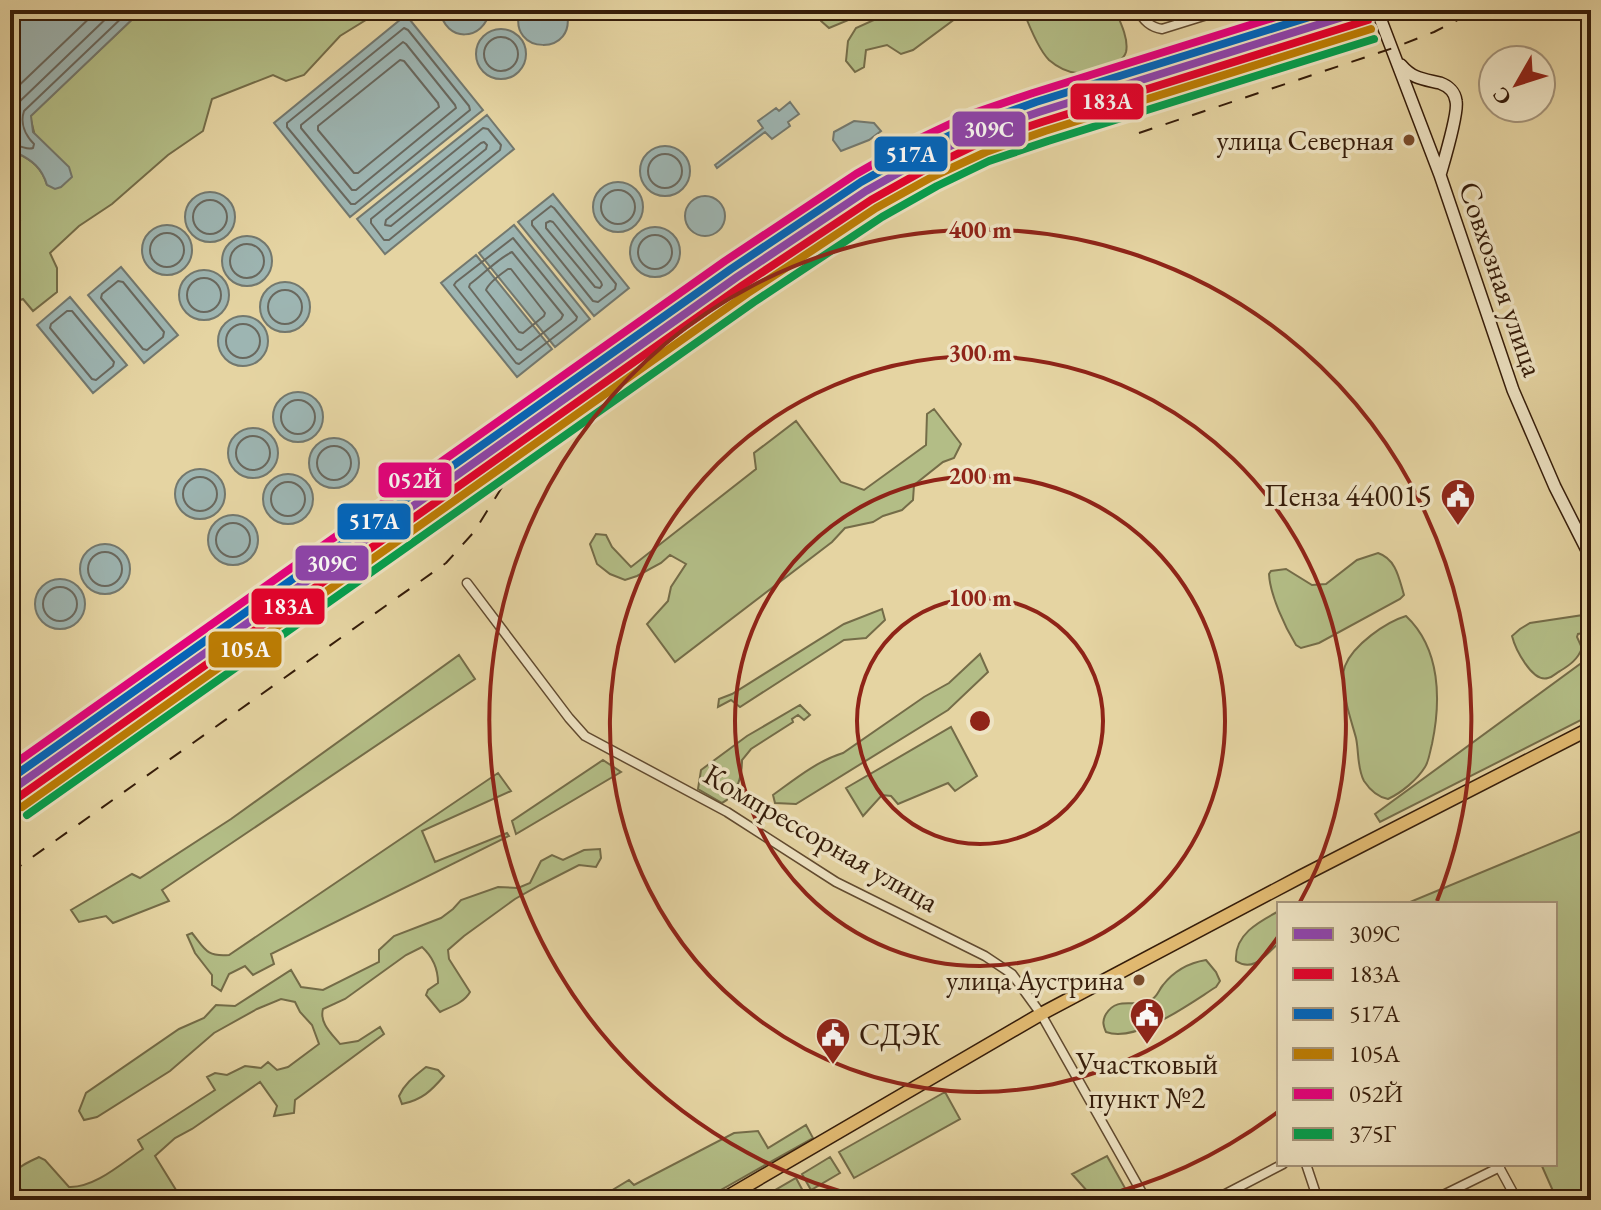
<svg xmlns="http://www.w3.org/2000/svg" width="1601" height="1210" font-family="'EB Garamond',serif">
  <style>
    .green { fill: #b3bd86; stroke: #746c48; stroke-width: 2 }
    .water { fill: #9db5b2; stroke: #73786e; stroke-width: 2 }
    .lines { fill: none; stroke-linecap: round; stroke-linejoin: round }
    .shore { stroke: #69685e; stroke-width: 2 }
    .minor-casing { stroke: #614a2f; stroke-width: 11 }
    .secondary-casing { stroke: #351c09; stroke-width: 14 }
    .primary-casing { stroke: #351c09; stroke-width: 15 }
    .minor { stroke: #eee3c3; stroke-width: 8 }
    .secondary { stroke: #eee3c3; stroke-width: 11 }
    .primary { stroke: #e2ba71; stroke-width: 12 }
    .rail { stroke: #351c09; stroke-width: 2; stroke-dasharray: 14 14; stroke-linecap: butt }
    .rail-1-casing { stroke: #eee3c3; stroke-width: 14 }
    .rail-2-casing { stroke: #eee3c3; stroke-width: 14 }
    .rail-3-casing { stroke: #eee3c3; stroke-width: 14 }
    .rail-4-casing { stroke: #eee3c3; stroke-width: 14 }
    .rail-5-casing { stroke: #eee3c3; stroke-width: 14 }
    .rail-6-casing { stroke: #eee3c3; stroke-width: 14 }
    .rail-1 { stroke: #8e44ad; stroke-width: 8 }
    .rail-2 { stroke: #e4002b; stroke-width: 8 }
    .rail-3 { stroke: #0065bd; stroke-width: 8 }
    .rail-4 { stroke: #bd7d03; stroke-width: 8 }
    .rail-5 { stroke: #e5007d; stroke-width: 8 }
    .rail-6 { stroke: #039f4d; stroke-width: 8 }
    .ring { fill: none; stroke: #8f2418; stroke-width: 4 }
    .bus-dot { fill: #7a4b2a; stroke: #eee3c3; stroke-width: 3 }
    .labels { text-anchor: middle; stroke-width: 7; stroke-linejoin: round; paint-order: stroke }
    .bus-label { font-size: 28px; fill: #351c09; stroke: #eee3c3; text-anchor: end }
    .street-label { font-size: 30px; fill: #351c09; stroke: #eee3c3 }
    .poi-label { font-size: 30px; fill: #351c09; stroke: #eee3c3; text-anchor: end }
    .centre { fill: #8f2418; stroke: #eee3c3; stroke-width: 4 }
    .ring-label { font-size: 24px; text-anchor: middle; font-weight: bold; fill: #8f2418; stroke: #eee3c3; stroke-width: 7; stroke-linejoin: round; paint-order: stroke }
    .line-badge { stroke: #eee3c3; stroke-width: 3 }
    .badge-label { font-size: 22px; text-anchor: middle; font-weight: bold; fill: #fff }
  </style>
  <rect width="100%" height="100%" fill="#e5d4a2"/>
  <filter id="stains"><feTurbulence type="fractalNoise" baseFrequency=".0025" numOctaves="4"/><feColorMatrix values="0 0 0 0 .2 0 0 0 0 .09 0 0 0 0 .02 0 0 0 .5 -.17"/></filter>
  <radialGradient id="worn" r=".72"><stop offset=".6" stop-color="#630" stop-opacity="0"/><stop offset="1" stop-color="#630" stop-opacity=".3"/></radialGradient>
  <path class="green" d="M142,10H382L340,36L304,75L286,81L273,75L212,99L203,131L168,155L112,204L79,226L50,253L57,268V292L33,311L23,299L10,304V244L13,243L20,221L10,216V156L17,153C32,160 42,168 47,185L30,116Z
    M819,10H862L851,19L829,28L821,21Z
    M923,10H967L913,50L901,54L887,45L866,50L864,67L855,72L846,61L848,41L856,28L887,14L912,15Z
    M1023,10H1115C1120,21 1129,39 1126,52C1122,66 1090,74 1077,73C1067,72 1056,66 1049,60C1039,50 1028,23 1023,10Z
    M934,409L961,444L954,458L943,462L914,485L913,500L902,510L883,516L873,522L845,528L832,542L675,662L647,624L668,601L671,587L686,564L670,555L661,563L637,576L625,580L610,574L597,564L590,544L596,534L606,535L612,547L631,567L756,469L754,453L796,421L841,482L864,490L926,445L927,414Z
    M1378,553C1396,559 1399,578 1404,595L1400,599L1319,643L1301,648L1296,645C1285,627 1270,595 1269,574L1271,571L1286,569L1312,585L1326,584L1357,560Z
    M882,609L885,620L866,638L844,640L740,707L731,700L718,707L719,699L732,694L844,624Z
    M1590,614L1591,632L1578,634L1577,637L1582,648C1578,659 1570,665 1560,671C1556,673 1553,677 1548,678C1532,683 1515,648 1512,636L1520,629L1530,623Z
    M1406,616C1441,649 1441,701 1432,744C1430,751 1429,761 1425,767C1417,780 1401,793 1388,799C1377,797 1370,790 1364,781C1357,768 1359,752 1356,738C1351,719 1338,684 1345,666C1353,645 1386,622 1406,616Z
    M980,654L988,672L948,710L796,804L775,803L773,795C795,779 817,761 843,753L924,697L949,683Z
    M459,655L475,679L162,890L169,901L113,923L106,916L79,922L71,910L132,874L140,878L231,819Z
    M1591,656V715L1380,822L1375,814Z
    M800,705L810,715L804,720L798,715L792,719L793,722L751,749L742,760C742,777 737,795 722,803L698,789L701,770L747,736Z
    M951,727L977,776L955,791L948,783L898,804L891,796L882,795L863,816L846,788Z
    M603,760L621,772L516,834L512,821Z
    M498,773L511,791L422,831L435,862L507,833L509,836L271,954L274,964L253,975L245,966L229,974L221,991L212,985V975L195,953L187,935L192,933C205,949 206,957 229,955Z
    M1591,827V1200H1557L1541,1164H1555V904H1411L1410,902Z
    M600,849L601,858L596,867L579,865L540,885L515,899L464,936L448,950L449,959L470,992C464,1003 450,1007 440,1012L426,995L428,990L438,983C438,968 433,957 422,947L406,955L345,999L323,1009C319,1023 332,1034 340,1044L358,1041L380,1027L384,1034L295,1100L294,1113L274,1116L277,1106L260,1082L192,1129L175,1138L155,1156L176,1190L174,1200H29L13,1179C14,1167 29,1162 39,1157L45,1160L69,1187C95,1188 122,1163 143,1149L138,1140L215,1090L207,1077L215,1073L227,1075L245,1066L261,1068L268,1062L277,1070L288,1067L319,1044L312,1025L300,1012L295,1002L281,999L257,1009L214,1033L170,1071L97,1117L84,1120L79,1111L86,1093L179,1029L204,1018L216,1005L235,1006L291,970L301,987L323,990L379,962V950L394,936L441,918L453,909L461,900L498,887L518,888L530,883L541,861L552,855L563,860L584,850Z
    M1279,911V943C1266,954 1254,973 1236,961C1234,935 1258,922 1279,911Z
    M1206,960L1216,972L1220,981L1216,987C1189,1004 1137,1043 1106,1032C1103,1025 1102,1021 1106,1014C1118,995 1135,1009 1151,1000C1158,996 1158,991 1163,985C1174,971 1188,963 1206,960Z
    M426,1067L438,1070L444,1076C431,1091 422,1100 402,1104L399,1096C405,1083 415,1076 426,1067Z
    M945,1092L960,1119L854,1178L839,1152Z
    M806,1125L813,1138L703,1200H596L629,1180L634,1185L734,1133L758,1131L768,1148Z
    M1107,1156L1125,1188L1104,1200H1095L1072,1174Z
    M830,1157L840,1173L811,1190L802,1174Z
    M796,1178L804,1193L793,1200H758Z"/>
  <path class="water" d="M10,10H142L31,116L33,132L69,167L72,177L61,187L55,189L47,185C42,168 32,160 17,153L10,156Z
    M440,10H490C484,42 445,43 440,10Z
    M520,10H566C580,57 506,56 520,10Z
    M406,15L483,110L350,217L274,123Z
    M476 54a25 25 0 1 1 50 0a25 25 0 1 1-50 0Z
    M790,102L799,114L788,122L790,126L772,139L765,132L717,168L715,165L763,128L758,121L776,108L779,111Z
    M487,115L514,149L385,254L357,219Z
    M854,121L874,123L881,131L869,140L841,151L833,140L834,132Z
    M640 171a25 25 0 1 1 50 0a25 25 0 1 1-50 0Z
    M593 207a25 25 0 1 1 50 0a25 25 0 1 1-50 0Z
    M185 217a25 25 0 1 1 50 0a25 25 0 1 1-50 0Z
    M553,194L629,288L594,316L518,222Z
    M685 216a20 20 0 1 1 40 0a20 20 0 1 1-40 0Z
    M142 250a25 25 0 1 1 50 0a25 25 0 1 1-50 0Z
    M514,225L590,319L555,347L479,253Z
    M630 252a25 25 0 1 1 50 0a25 25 0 1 1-50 0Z
    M222 261a25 25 0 1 1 50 0a25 25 0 1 1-50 0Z
    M476,255L552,349L517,377L441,283Z
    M121,267L178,335L144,363L88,295Z
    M179 295a25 25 0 1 1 50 0a25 25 0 1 1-50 0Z
    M260 307a25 25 0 1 1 50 0a25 25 0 1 1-50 0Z
    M70,297L127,365L93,393L37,325Z
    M218 341a25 25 0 1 1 50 0a25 25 0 1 1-50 0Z
    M273 417a25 25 0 1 1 50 0a25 25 0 1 1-50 0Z
    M228 453a25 25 0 1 1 50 0a25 25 0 1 1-50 0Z
    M309 463a25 25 0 1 1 50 0a25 25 0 1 1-50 0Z
    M175 494a25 25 0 1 1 50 0a25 25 0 1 1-50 0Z
    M263 499a25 25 0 1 1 50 0a25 25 0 1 1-50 0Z
    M208 540a25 25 0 1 1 50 0a25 25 0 1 1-50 0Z
    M80 569a25 25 0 1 1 50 0a25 25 0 1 1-50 0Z
    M35 604a25 25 0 1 1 50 0a25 25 0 1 1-50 0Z"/>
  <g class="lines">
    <path class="shore" d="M404,28L408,30L469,106L470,110L355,204H351L287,127V123Z
      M484 54a17 17 0 1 1 34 0a17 17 0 1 1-34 0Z
      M403,42L406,44L455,105L456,108L356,190H352L301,128V125Z
      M400,60L404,61L438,103L439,107L358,173H354L318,130V126Z
      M10,94L98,10
      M483,128L488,129L501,145L500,150L389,240H384L371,223V219Z
      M10,136L15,133L13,115L17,104L115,10
      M484,142L487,145L486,149L391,226L385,225L386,220L481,143Z
      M10,147C20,143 26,151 33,148L34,144C25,135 20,123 24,111L130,10
      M648 171a17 17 0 1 1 34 0a17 17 0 1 1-34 0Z
      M601 207a17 17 0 1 1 34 0a17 17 0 1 1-34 0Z
      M193 217a17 17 0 1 1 34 0a17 17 0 1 1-34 0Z
      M551,206L554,208L616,284L615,289L598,302L593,301L532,225V221Z
      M550,221L553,222L601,282L602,285L600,288L595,287L546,228V223Z
      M150 250a17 17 0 1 1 34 0a17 17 0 1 1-34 0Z
      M638 252a17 17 0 1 1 34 0a17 17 0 1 1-34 0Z
      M513,238L577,317L576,320L519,364L516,363L454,285L456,282Z
      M230 261a17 17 0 1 1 34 0a17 17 0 1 1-34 0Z
      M512,252L563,315L561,319L521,350L517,349L469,287L470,284C484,274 497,259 512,252Z
      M511,269L545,313L544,316L523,333L519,332L486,290C489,282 501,274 508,269Z
      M187 295a17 17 0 1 1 34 0a17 17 0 1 1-34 0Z
      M118,281L123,282L164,332L163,337L147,350L143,349L101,298L102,294Z
      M268 307a17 17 0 1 1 34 0a17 17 0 1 1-34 0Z
      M67,311H72L114,362L113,366L96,380L92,379L50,328L51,324Z
      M226 341a17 17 0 1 1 34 0a17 17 0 1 1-34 0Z
      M281 417a17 17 0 1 1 34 0a17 17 0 1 1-34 0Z
      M236 453a17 17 0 1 1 34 0a17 17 0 1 1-34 0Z
      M317 463a17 17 0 1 1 34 0a17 17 0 1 1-34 0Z
      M183 494a17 17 0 1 1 34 0a17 17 0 1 1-34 0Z
      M271 499a17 17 0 1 1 34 0a17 17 0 1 1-34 0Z
      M216 540a17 17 0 1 1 34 0a17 17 0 1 1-34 0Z
      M88 569a17 17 0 1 1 34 0a17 17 0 1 1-34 0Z
      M43 604a17 17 0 1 1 34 0a17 17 0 1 1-34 0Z"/>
    <g class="minor-casing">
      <path id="minor" d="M1138,10C1144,21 1150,27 1162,29L1223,10
        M467,583L569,718L585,736L727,812L836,882L985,956L1012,974L1041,1014L1146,1200
        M1306,1164L1318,1200
        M1498,1165L1517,1200
        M1214,1200L1283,1164
        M1433,1200L1500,1167"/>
    </g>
    <g class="secondary-casing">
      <path id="secondary" d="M1377,10L1440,175L1513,390L1555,487L1591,558
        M1401,65C1413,79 1423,79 1440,83C1448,86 1455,92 1456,101C1459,112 1444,161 1440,175"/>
    </g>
    <g class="primary-casing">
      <path id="primary" d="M722,1200L1041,1014L1300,877L1591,728"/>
    </g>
    <use href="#minor" class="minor"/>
    <use href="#secondary" class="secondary"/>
    <use href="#primary" class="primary"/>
    <path class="rail" d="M1139,133L1393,48L1434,32L1477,10
      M10,798L741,282L869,196L925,165L980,139L1041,118L1144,94L1418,10
      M10,873L446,563L474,532L519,460L539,431"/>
    <g class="rail-1-casing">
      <path id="rail-1" d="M10,791L737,277L866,191L923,159L978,133L1039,112L1365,10"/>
    </g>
    <g class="rail-2-casing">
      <path id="rail-2" d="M16,799L743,285L871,200L928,168L982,142L1042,122L1368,20"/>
    </g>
    <g class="rail-3-casing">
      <path id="rail-3" d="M10,779L731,269L861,182L918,150L975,124L1036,102L1332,10"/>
    </g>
    <g class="rail-4-casing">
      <path id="rail-4" d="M22,807L748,293L876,208L932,177L986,152L1045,131L1371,29"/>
    </g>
    <g class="rail-5-casing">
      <path id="rail-5" d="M10,767L725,261L856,174L914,141L971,114L1033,93L1298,10"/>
    </g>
    <g class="rail-6-casing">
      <path id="rail-6" d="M27,815L754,302L882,217L937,186L989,161L1048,141L1374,39"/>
    </g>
    <use href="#rail-1" class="rail-1"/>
    <use href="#rail-2" class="rail-2"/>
    <use href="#rail-3" class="rail-3"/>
    <use href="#rail-4" class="rail-4"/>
    <use href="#rail-5" class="rail-5"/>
    <use href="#rail-6" class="rail-6"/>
  </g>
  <g class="ring">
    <circle cx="980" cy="721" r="123"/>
    <circle cx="980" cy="721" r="245"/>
    <path d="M1278 937A368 368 0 1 1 1300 902"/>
    <path d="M1279 1111A491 491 0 0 1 1090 1199M870 1199A491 491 0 1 1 1437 901"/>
  </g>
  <defs>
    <g id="civic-pin" transform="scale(1.8)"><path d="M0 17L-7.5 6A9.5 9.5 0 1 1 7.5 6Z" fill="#8f2418" stroke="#eee3c3"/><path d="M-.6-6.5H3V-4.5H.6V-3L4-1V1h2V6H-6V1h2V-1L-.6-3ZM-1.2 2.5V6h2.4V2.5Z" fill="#fff"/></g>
  </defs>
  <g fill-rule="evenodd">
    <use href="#civic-pin" x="1458" y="496"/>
    <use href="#civic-pin" x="1147" y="1015"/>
    <use href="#civic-pin" x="833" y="1035"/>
  </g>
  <g class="bus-dot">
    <circle cx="1409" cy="140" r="7"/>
    <circle cx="1139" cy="980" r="7"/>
  </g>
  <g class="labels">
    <g class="bus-label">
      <text x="1394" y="150">улица Северная</text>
      <text x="1124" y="990">улица Аустрина</text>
    </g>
    <g class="street-label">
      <text transform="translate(1501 279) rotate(71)" y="10">Совхозная улица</text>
      <text transform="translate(821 838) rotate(30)" y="10">Компрессорная улица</text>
    </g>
    <g class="poi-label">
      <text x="1432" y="506">Пенза 440015</text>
      <text x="859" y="1045" text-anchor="start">СДЭК</text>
      <text x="1147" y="1074" text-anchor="middle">Участковый<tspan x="1147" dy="34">пункт №2</tspan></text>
    </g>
  </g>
  <circle cx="980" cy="721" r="12" class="centre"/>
  <g class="ring-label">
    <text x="980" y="238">400 m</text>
    <text x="980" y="361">300 m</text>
    <text x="980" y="484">200 m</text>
    <text x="980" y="606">100 m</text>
  </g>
  <g class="line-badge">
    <rect x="1069" y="82" width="76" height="39" rx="8" fill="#e4002b"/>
    <rect x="951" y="110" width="76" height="38" rx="8" fill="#8e44ad"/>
    <rect x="873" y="135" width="76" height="38" rx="8" fill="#0065bd"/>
    <rect x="377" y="461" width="76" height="38" rx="8" fill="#e5007d"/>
    <rect x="336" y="502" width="76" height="39" rx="8" fill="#0065bd"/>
    <rect x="294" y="544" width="76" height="38" rx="8" fill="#8e44ad"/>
    <rect x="250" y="587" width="76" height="39" rx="8" fill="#e4002b"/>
    <rect x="207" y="630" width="76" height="39" rx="8" fill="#bd7d03"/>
  </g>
  <g class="badge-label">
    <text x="1107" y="109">183А</text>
    <text x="989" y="137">309С</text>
    <text x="911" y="162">517А</text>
    <text x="415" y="488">052Й</text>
    <text x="374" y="529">517А</text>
    <text x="332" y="571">309С</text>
    <text x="288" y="614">183А</text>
    <text x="245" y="657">105А</text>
  </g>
  <rect width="1601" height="1210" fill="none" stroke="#e5d4a2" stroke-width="40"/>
  <rect x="12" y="12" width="1577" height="1186" fill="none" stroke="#351c09" stroke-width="4"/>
  <rect x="20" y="20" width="1561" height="1170" fill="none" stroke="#351c09" stroke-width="2"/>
  <rect x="1277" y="902" width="280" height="264" fill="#eee3c3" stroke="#a49379" stroke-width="2"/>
  <rect x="1293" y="928" width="40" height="12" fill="#8e44ad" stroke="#a49379" stroke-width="2"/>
  <text x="1349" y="942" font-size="24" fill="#351c09">309С</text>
  <rect x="1293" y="968" width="40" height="12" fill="#e4002b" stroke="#a49379" stroke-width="2"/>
  <text x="1349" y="982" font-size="24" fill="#351c09">183А</text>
  <rect x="1293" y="1008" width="40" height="12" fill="#0065bd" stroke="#a49379" stroke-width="2"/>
  <text x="1349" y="1022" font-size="24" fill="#351c09">517А</text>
  <rect x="1293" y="1048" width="40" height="12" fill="#bd7d03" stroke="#a49379" stroke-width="2"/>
  <text x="1349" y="1062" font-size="24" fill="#351c09">105А</text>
  <rect x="1293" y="1088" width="40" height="12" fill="#e5007d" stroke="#a49379" stroke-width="2"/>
  <text x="1349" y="1102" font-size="24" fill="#351c09">052Й</text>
  <rect x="1293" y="1128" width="40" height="12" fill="#039f4d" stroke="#a49379" stroke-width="2"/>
  <text x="1349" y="1142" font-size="24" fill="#351c09">375Г</text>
  <g transform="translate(1517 84) rotate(231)"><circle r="38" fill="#eee3c3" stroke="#a49379" stroke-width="2"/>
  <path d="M0-6L14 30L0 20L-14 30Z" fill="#8f2418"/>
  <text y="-12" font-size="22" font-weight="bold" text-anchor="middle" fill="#351c09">С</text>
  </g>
  <rect width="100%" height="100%" filter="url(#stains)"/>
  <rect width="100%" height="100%" fill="url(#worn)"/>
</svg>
